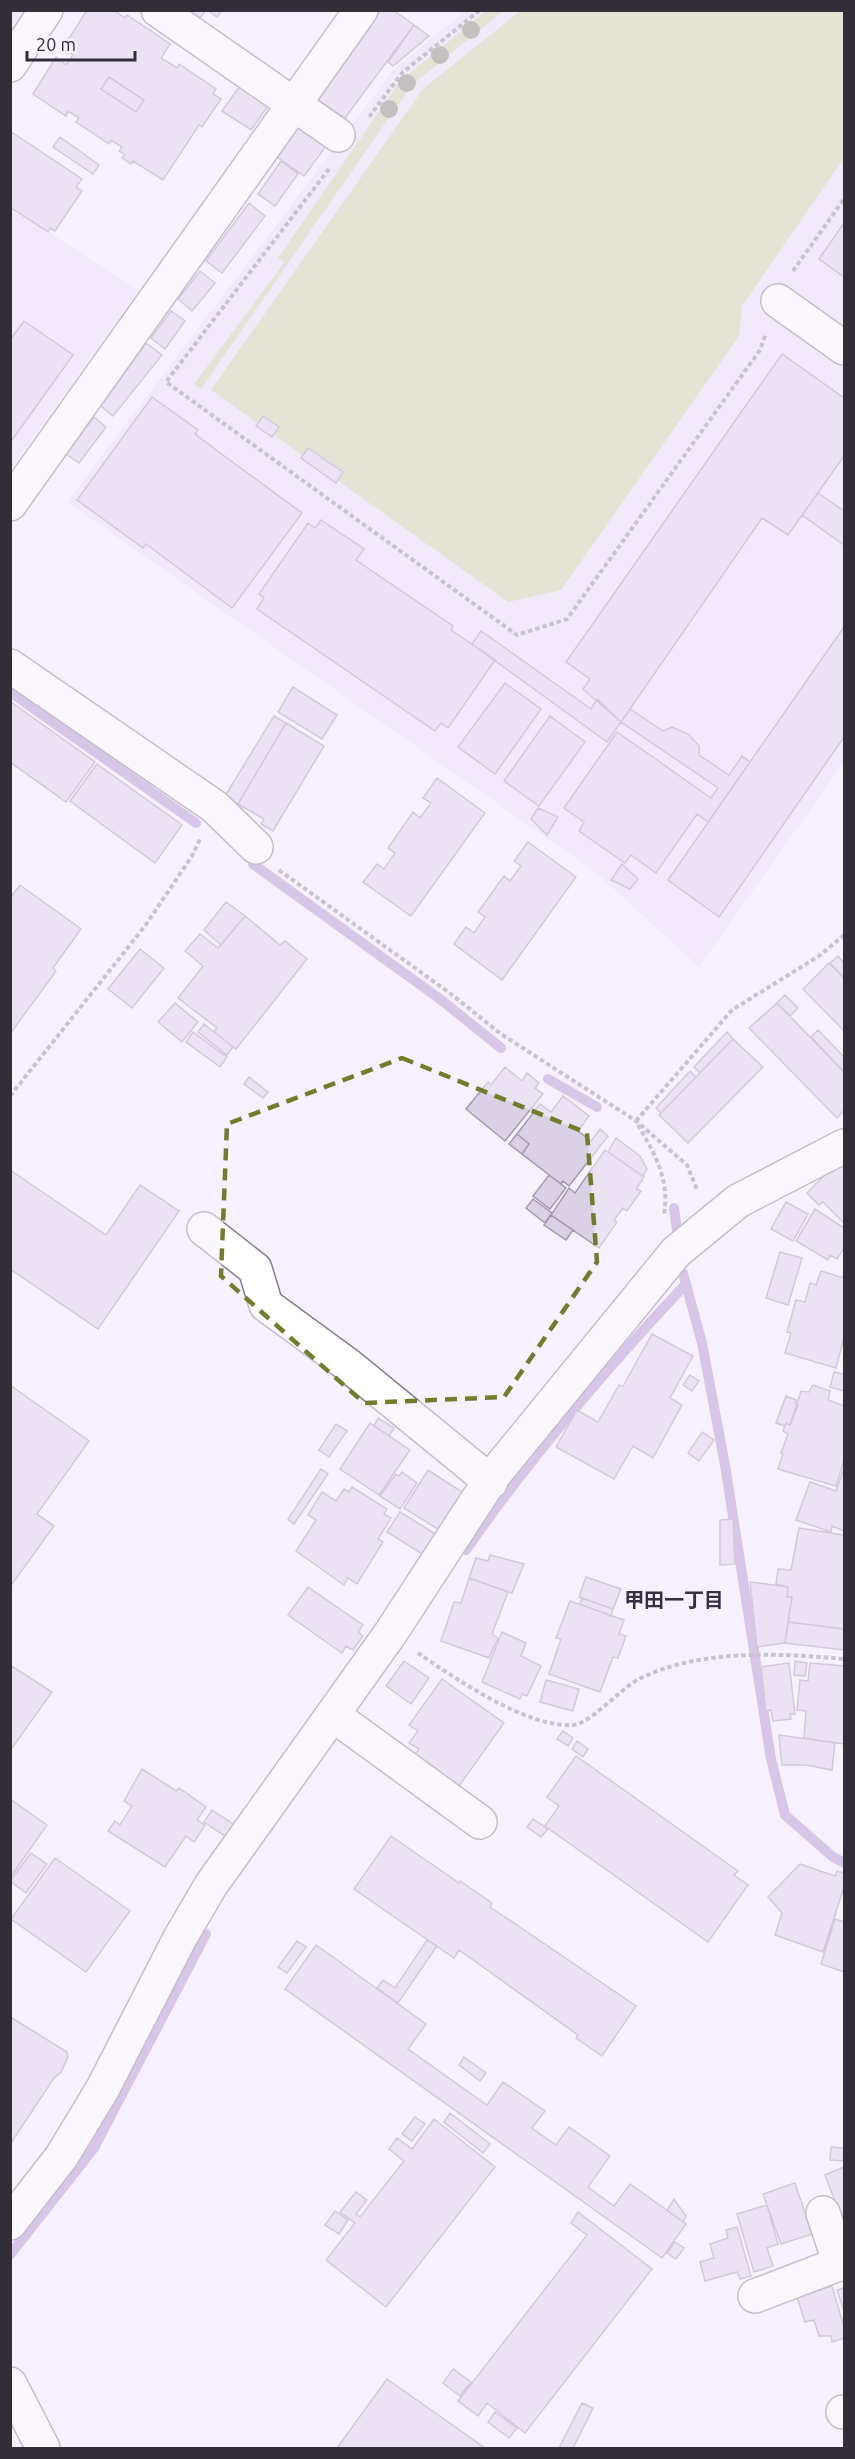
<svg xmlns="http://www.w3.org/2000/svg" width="855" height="2459" font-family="Ubuntu,'Noto Sans JP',sans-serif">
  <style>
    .built { fill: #eae2f3 }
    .green { fill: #cbd5a2 }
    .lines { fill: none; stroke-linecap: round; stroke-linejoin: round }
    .stream { stroke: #ae93ca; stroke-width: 10 }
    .building { fill: #dbd1e7; stroke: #a49aaf; stroke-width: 1.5; fill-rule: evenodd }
    .minor-casing { stroke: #877e92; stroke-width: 36 }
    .highway-casing { stroke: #877e92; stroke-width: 36 }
    .path { stroke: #918d98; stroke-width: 4; stroke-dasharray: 4.5 3; stroke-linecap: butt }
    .minor { stroke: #fff; stroke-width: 33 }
    .highway { stroke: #fff; stroke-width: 33 }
    .tree { fill: #858673 }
    .marked { fill: none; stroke: #717d2a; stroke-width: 4.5; stroke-dasharray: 12 8; stroke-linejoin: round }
    .labels { text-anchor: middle; stroke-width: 4.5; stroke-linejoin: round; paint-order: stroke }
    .neighbourhood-label { font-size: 20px; font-weight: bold; fill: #372f40; stroke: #f7f1ff }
  </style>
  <rect width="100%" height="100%" fill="#f7f1ff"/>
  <path class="built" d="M11,11H41L11,56Z
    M465,11H844V762L699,967L595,872L67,502L394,69Z
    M11,207L138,291L11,469Z"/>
  <path class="green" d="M487,10L503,11L411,86L201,389L194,384L284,263L278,258L400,81Z
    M520,11H844V158L742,306L739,336L561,590L508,602L211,390L423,89Z"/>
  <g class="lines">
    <path class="stream" d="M10,692L196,823
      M253,864L440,999L501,1048
      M548,1079L597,1107
      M674,1208L677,1231
      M683,1273L702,1343L725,1465L771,1759L785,1815L833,1857L844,1863
      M466,1550C532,1455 606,1369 685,1285
      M10,2255L94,2148L206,1934"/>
  </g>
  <path class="building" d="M87,10H113L125,18L127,15L170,44L161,58L177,68L179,64L216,89L213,94L221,99L202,127L199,125L163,180L133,161L131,164L122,158L125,155L119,151L122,147L111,140L109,144L76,122L79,118L68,111L66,116L33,94L56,57L66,65L73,55L63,48ZM109,77L144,100L136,112L101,89Z
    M189,10H206L200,18Z
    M207,10H222L217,17Z
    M380,10H393L414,25L345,118L318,100Z
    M414,25L429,36L393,66L388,62Z
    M109,77L144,100L136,112L101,89Z
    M239,87L268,106L251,130L222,111Z
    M299,126L327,145L304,176L277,157Z
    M10,131L82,179L76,187L82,191L55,231L50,228L48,232L10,207Z
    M60,137L99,165L93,174L53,147Z
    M281,161L298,174L275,206L258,194Z
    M249,203L265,216L222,273L206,261Z
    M844,223V277L819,259Z
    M200,271L215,283L192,311L178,299Z
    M171,311L185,321L165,349L151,338Z
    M24,321L73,355L10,443V340Z
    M146,343L162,355L113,416L101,406Z
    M782,354L844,398V456L788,535L762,518L621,722L583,689L590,679L566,662Z
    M152,397L198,430L195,434L227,458L302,513L232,608L146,544L143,548L77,500Z
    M263,416L279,427L272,437L256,426Z
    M94,417L106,427L79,463L66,454Z
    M308,448L343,472L336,483L301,458Z
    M818,493L844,511V545L802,515Z
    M321,520L364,549L356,560L453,626L451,630L495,660L448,728L441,723L435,731L257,609L264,598L259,594L308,523L315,528Z
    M844,627V737L719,917L668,880Z
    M481,631L591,709L597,699L621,722L607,742L472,644Z
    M505,683L541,709L495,774L458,747Z
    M293,687L337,715L322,739L278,712Z
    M11,702L95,762L66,802L10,762Z
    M630,709L663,731L672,727L688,734L699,746V755L729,775L742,756L750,762L708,822L697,814L656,873L631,855L625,863L579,831L584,822L564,808L617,732L711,798L718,788L621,722Z
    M274,716L286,723L238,804L225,796Z
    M550,716L585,742L539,806L504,781Z
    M286,723L324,746L273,831L261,824L264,819L238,804Z
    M97,764L182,825L155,863L70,801Z
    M437,778L485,813L411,916L363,882L377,864L384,869L395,853L388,848L413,812L420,818L431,803L423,798Z
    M538,808L558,817L547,835L531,819Z
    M528,842L576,877L502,980L454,944L466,927L474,933L485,917L478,912L504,876L510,881L521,866L514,861Z
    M622,864L638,879L630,889L611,880Z
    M20,885L81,929L53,968L56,971L10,1034V898Z
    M226,902L245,916L221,945L204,930Z
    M245,916L280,945L285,941L307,959L236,1049L214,1032L217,1028L178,998L203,966L185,951L200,934L218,948Z
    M140,949L164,968L132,1008L108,989Z
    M838,956L844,963V978L830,963Z
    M829,963L844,978V1031L803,989Z
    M785,995L798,1008L790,1016L777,1003Z
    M175,1003L198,1022L182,1042L158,1022Z
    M777,1003L844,1072V1110L837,1118L749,1028Z
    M204,1024L233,1047L227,1055L198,1032Z
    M818,1030L844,1057V1072L811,1037Z
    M193,1032L227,1057L220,1067L186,1042Z
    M727,1032L733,1039L700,1073L694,1067Z
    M733,1039L763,1067L688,1143L659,1115Z
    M505,1067L522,1081L527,1073L539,1083L535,1088L543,1094L505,1141L466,1109L488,1082L491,1085Z
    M690,1071L696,1077L661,1113L656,1108Z
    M249,1077L268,1092L263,1098L244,1084Z
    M563,1096L589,1116L578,1131L591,1141L600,1129L608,1136L569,1186L563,1181L561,1184L522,1154L529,1144L517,1134L540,1104L551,1112Z
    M517,1134L529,1144L522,1154L509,1144Z
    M616,1138L640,1156L647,1169L643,1176L608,1152Z
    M605,1150L644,1177L636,1189L641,1191L627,1211L623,1208L614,1220L617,1222L599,1248L551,1215L569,1188L575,1193Z
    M844,1162V1223L823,1202L819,1205L807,1193L835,1165L838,1168Z
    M10,1170L106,1235L140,1185L179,1211L98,1329L10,1269Z
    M549,1175L566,1188L550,1209L533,1196Z
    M533,1199L552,1213L545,1223L526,1208Z
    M786,1202L808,1214L793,1241L771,1229Z
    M815,1209L844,1228V1248L837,1259L830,1255L828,1260L796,1241Z
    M551,1215L573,1230L566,1240L544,1225Z
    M780,1252L802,1258L788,1305L766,1298Z
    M821,1271L844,1278V1337L836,1368L785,1353L791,1333L787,1332L796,1300L805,1302L810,1283L816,1285Z
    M652,1334L693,1356L670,1398L682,1405L653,1458L633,1446L614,1479L556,1447L577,1410L598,1422L619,1385L623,1386Z
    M834,1372L844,1374V1391L830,1387Z
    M690,1375L699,1381L692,1391L683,1385Z
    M10,1385L89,1441L37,1514L54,1526L10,1587Z
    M813,1385L830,1391L828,1400L844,1406V1460L836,1486L778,1469L783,1454L781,1453L788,1434L783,1431L786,1423L790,1425L801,1391L809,1392Z
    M786,1396L796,1400L795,1403L798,1405L790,1425L786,1423L785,1426L776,1423Z
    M378,1418L394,1428L389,1436L374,1426Z
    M370,1423L410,1450L379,1495L340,1469Z
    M336,1424L347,1431L329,1457L319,1450Z
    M702,1432L714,1440L699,1461L688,1453Z
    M844,1468V1531L832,1526L831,1532L796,1520L810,1482L836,1491Z
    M321,1469L328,1474L294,1524L288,1519Z
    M428,1470L465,1494L441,1531L404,1508Z
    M402,1472L417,1483L400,1509L380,1496L396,1474L399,1476Z
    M352,1487L387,1509L384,1514L391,1518L378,1539L383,1542L357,1584L348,1578L344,1585L296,1551L316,1520L308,1515L322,1492L336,1501L344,1489L349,1492Z
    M400,1512L437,1535L424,1555L387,1532Z
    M733,1519L735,1564L720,1565V1520Z
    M799,1528L844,1535V1629L788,1622L792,1597H787L788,1587L776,1584L778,1569L791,1570Z
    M490,1555L524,1564L512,1593L469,1578L476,1558L488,1561Z
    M586,1577L621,1589L613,1609L579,1597Z
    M469,1578L508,1592L492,1634L498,1638L489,1658L441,1641L454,1602L461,1603Z
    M750,1582L788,1587L787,1597H792L785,1643L757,1647Z
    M308,1587L363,1625L358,1632L363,1636L353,1650L346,1646L342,1653L288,1615Z
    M582,1598L613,1609L611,1616L580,1604Z
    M570,1601L624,1620L619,1634L626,1636L618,1658L613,1657L600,1692L549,1674L561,1639L556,1638Z
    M788,1622L844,1629V1650L785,1643Z
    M502,1632L526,1643L521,1656L541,1666L527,1696L522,1694L520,1699L482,1682Z
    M404,1661L429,1678L411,1704L386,1686Z
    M795,1661L807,1663L805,1676L794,1675Z
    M789,1663L795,1714H790L791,1719L773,1721L771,1710L766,1711L761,1667Z
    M810,1663L844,1666V1744L804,1738L806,1711L797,1710L800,1680L808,1681Z
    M10,1665L52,1692L10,1751Z
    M442,1679L504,1723L459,1786L414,1755L419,1749L409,1743L418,1731L409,1725Z
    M546,1680L579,1689L573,1711L540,1702Z
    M563,1731L573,1738L568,1746L557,1739Z
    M779,1735L835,1743L832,1770L806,1765H782Z
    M577,1741L588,1749L583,1757L572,1749Z
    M576,1756L738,1871L734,1875L748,1885L708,1942L545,1826L559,1806L547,1797Z
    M142,1769L176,1791L179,1788L206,1807L197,1820L205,1825L194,1842L186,1836L165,1867L108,1831L115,1821L120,1825L132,1806L124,1801Z
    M10,1799L47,1825L10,1878Z
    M212,1810L236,1826L228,1838L204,1822Z
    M533,1819L548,1829L541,1837L527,1827Z
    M391,1836L459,1883L460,1881L492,1903L490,1907L636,2006L602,2056L576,2038L578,2035L459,1950L454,1958L354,1889Z
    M31,1853L47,1864L26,1893L10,1881Z
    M55,1858L130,1911L86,1972L11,1919Z
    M800,1864L835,1876L837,1871L844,1873V1887L823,1952L775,1935L782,1913L768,1897Z
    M835,1919L844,1922V1972L821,1964Z
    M427,1940L437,1946L398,2003L377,1988L383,1980L395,1988Z
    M297,1941L306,1947L287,1973L278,1967Z
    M316,1945L426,2024L408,2049L487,2105L503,2082L545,2111L532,2128L556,2145L569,2127L610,2156L588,2187L614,2206L630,2184L686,2224L662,2258L285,1989Z
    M12,2018L67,2052L68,2057L61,2072L54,2078L11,2143L10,2155V2020Z
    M464,2057L486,2073L480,2081L459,2065Z
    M450,2113L490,2144L483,2153L444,2122Z
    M415,2117L425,2124L412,2141L402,2134Z
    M434,2119L495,2167L386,2307L326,2260L355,2223L340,2212L356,2192L367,2200L356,2214L360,2217L404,2161L389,2149L397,2138L412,2149Z
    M831,2147L844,2148L843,2161L830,2160Z
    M844,2167V2225L825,2175Z
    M795,2183L812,2234L781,2244L763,2194Z
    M674,2199L686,2216L683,2222L667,2210Z
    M767,2205L778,2244L767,2248L773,2266L754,2272L737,2214Z
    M335,2211L348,2220L339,2234L325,2225Z
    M578,2212L652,2269L525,2433L487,2403L478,2416L458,2401L587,2235L571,2223Z
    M737,2227L751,2276L740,2279L737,2272L705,2281L700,2262L714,2258L710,2244L728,2238L726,2230Z
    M675,2242L684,2248L676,2259L667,2253Z
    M832,2286L844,2327V2338L832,2342L831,2336H819L814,2320L805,2322L797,2297Z
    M844,2288V2311L837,2290Z
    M453,2369L471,2382L460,2396L443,2383Z
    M387,2379L485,2448H337Z
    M582,2403L593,2408L573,2448H559Z
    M495,2412L517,2428L509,2438L488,2422Z"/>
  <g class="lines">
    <g class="minor-casing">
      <path id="minor" d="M158,10L338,135
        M10,65L46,10
        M778,301L844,348
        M10,504L361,10
        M10,666L215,807L256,847
        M204,1229L255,1269L266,1305L348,1365L491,1482
        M333,1715L480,1822
        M823,2213L840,2264
        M10,2223L62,2156L103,2088L180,1938L211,1885L390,1634L493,1476L676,1252L738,1201L844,1146
        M755,2296L844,2262
        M843,2412H844"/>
    </g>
    <g class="highway-casing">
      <path id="highway" d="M10,2384L43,2448"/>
    </g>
    <path class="path" d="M369,117L402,73L480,10
      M329,169L166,382L517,635L567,619L760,350L766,333
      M793,271L844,199
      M279,870L451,994L501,1034L636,1121L687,1165L697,1189
      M10,1096L145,926L192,856L200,839
      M636,1121L732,1010L819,956L844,935
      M638,1125C655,1154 670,1180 664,1215
      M418,1653C456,1679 527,1728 573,1725C590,1724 620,1689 639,1679C698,1649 780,1653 844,1659"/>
    <use href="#minor" class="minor"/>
    <use href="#highway" class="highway"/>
  </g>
  <g class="tree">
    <circle cx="471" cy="30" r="9"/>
    <circle cx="440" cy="55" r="9"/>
    <circle cx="407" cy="83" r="9"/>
    <circle cx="389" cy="109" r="9"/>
  </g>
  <path d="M0 0H855V2459H0ZM402,1058L587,1133L597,1262L504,1397L364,1403L221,1276L227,1124Z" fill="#f7f1ff" fill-opacity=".55" fill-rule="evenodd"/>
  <path class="marked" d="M402,1058L587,1133L597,1262L504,1397L364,1403L221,1276L227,1124Z"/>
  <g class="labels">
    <g class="neighbourhood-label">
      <text x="674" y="1607">甲田一丁目</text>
    </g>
  </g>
  <rect width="855" height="2459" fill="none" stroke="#322e37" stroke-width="24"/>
  <path d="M27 51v9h108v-9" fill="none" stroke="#322e37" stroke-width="3"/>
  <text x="36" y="51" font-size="18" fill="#322e37" stroke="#f7f1ff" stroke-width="4.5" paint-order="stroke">20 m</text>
</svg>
